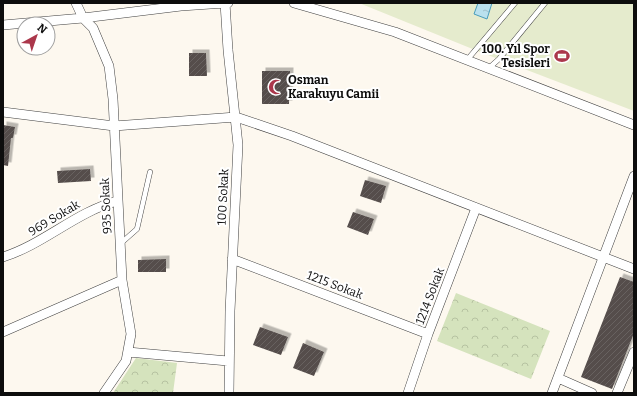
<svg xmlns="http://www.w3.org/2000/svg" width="637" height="396" font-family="Bitter,serif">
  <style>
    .park { fill: url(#park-crowns) }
    .pitch { fill: #e5ebcd }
    .water { fill: url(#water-ripples); stroke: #4a9dbb }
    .building { fill: url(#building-hatch); filter: url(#shadow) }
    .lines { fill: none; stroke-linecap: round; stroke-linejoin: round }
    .lane-casing { stroke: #404040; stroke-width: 5.5 }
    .street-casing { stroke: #404040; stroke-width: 10 }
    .lane { stroke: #fff; stroke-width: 4.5 }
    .street { stroke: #fff; stroke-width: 9 }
    .labels { text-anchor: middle; stroke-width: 4; stroke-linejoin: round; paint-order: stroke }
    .poi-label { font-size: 12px; font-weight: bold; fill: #0d0d0d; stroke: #fff; text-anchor: end }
    .street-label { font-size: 12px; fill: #0d0d0d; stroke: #fff }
  </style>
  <defs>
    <pattern id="park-crowns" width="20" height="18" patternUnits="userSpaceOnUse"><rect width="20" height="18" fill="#d5e3bd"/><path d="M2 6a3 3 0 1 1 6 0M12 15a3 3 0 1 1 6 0" fill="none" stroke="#b6c2a1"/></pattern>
    <pattern id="water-ripples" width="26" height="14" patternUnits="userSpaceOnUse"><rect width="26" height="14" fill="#bae1ee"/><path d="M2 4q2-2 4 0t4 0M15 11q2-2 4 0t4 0" fill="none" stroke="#9fc0cb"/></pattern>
    <pattern id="building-hatch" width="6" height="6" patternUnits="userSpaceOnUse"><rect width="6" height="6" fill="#544d4b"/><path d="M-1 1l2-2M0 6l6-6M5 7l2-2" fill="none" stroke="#686260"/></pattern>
    <filter id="shadow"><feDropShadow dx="3.5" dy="-3.5" stdDeviation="0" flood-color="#0004"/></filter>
  </defs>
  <rect width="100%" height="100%" fill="#fdf8ef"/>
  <path class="park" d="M456,293L550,331L531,379L437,341Z
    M136,358L177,363L173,393H113Z"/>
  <path class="pitch" d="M359,3H634V111L480,52Z"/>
  <path class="water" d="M478,3H492L487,19L474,14Z"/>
  <path class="building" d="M189,53H206L207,76H189Z
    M262,71H290L289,104H262Z
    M3,125L15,127L13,138H11L8,166L3,165Z
    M90,169L91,181L58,183L57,171Z
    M365,180L386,186L381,203L360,196Z
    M353,212L374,219L368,235L347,227Z
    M166,259V272H138V260Z
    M620,277L634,282V333L612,389L581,377Z
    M260,327L288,337L281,355L253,345Z
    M303,343L324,352L314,376L293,368Z"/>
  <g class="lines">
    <g class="lane-casing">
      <path id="lane" d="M467,60L515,3
        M489,68L499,59L545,3
        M120,244L137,229L150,172"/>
    </g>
    <g class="street-casing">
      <path id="street" d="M76,3L83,18L181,6L225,3
        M228,3H225L228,50L238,145L230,311L229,393
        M294,3L395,32L634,125
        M3,25L83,18L93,28L109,66L113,99L122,280L131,334L126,361L104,393
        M3,112L114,126L236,117L292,136L634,269
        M3,257C44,244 76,212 117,201
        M232,259L428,334
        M3,332L122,280
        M128,352L228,361
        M558,378L592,393
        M408,393L428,334L476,208
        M552,393L634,176
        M617,393L634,352"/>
    </g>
    <use href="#lane" class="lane"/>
    <use href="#street" class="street"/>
  </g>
  <defs>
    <g id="stadium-bare" transform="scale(1.2)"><path d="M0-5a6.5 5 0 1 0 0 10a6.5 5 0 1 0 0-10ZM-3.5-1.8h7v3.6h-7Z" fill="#ab374b" stroke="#fff" stroke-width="2.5" paint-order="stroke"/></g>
    <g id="mosque-bare" transform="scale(1.2)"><path d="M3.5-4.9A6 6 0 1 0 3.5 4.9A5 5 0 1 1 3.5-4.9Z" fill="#ab374b" stroke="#fff" stroke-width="2.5" paint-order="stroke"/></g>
  </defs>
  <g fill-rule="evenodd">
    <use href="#stadium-bare" x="562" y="56"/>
    <use href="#mosque-bare" x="276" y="87"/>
  </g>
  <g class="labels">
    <g class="poi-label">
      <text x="550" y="53">100. Yıl Spor<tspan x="550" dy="14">Tesisleri</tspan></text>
      <text x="288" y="84" text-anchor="start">Osman<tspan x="288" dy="14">Karakuyu Camii</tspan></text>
    </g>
    <g class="street-label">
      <text transform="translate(223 197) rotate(-87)" y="4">100 Sokak</text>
      <text transform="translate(106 206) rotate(-93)" y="4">935 Sokak</text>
      <text transform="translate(54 218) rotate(-31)" y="4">969 Sokak</text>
      <text transform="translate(335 285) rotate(21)" y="4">1215 Sokak</text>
      <text transform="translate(430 296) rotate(-69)" y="4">1214 Sokak</text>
    </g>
  </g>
  <rect width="637" height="396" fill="none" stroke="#0d0d0d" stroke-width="8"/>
  <g transform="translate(36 36) rotate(40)"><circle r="19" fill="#ffffff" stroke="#9e9e9e"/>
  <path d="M0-3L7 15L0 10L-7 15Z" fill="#ab374b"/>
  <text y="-6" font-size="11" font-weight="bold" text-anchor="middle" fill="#0d0d0d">N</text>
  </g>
</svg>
